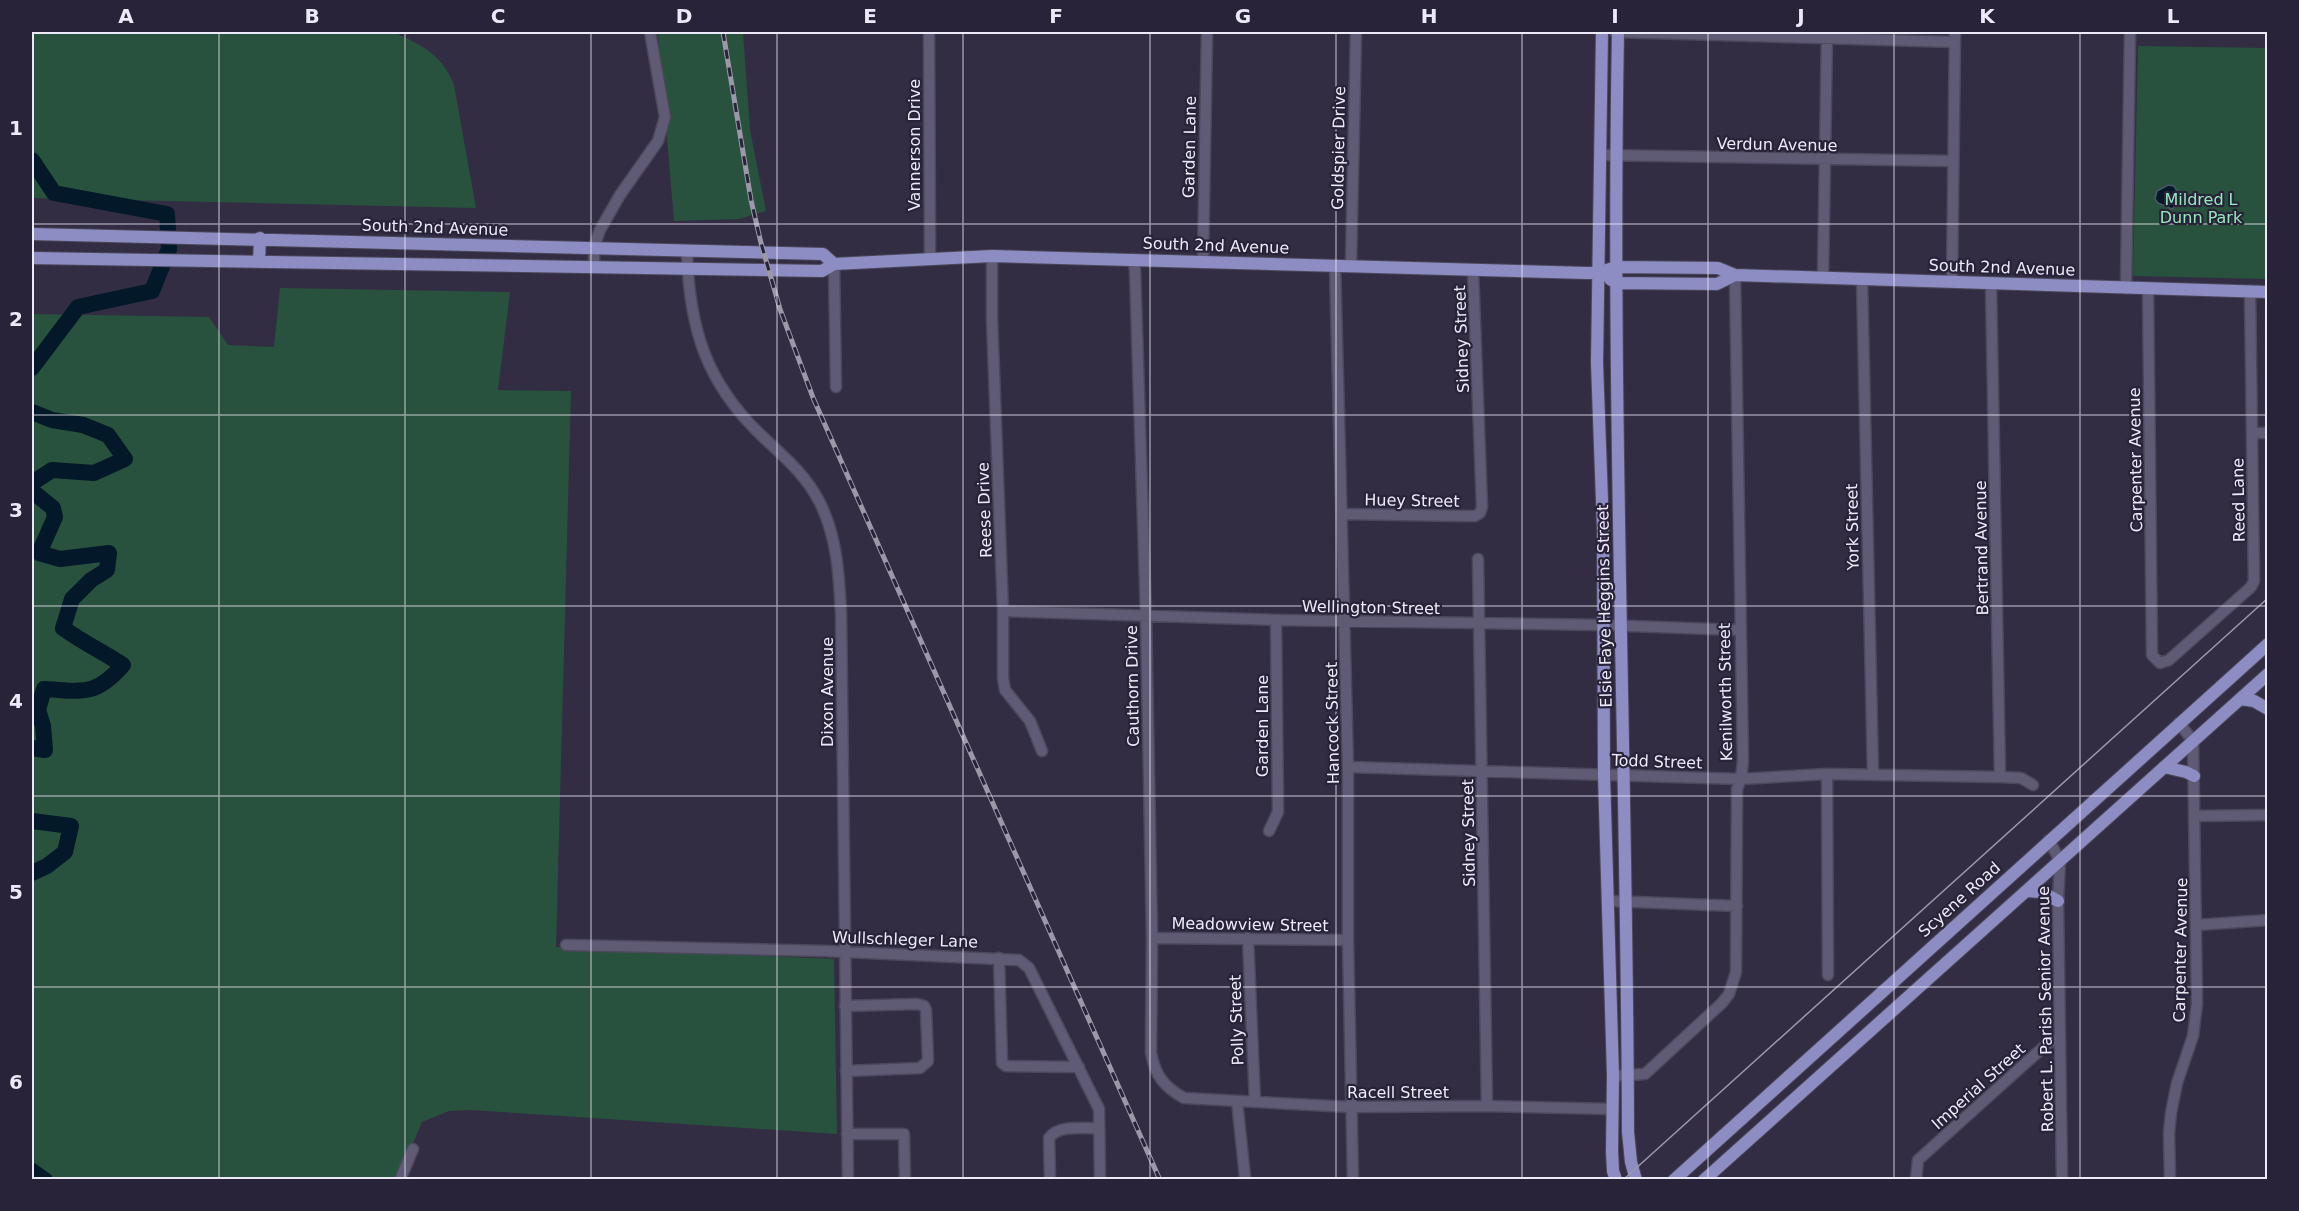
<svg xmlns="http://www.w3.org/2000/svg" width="2299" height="1211" font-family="'DejaVu Sans',sans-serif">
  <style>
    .green { fill: #28523d }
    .water { fill: #031828; stroke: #495766; stroke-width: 1.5 }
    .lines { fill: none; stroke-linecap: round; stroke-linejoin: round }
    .river { stroke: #031828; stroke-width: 16 }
    .minor-casing { stroke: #4c485b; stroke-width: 13 }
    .major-casing { stroke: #4c485b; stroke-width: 14 }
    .minor { stroke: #605b74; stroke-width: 10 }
    .major { stroke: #8e8dc3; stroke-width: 12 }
    .tram { stroke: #9c98aa; stroke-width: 1.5 }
    .rail-casing { stroke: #9c98aa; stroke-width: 5 }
    .rail { stroke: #282339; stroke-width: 3; stroke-dasharray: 9; stroke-linecap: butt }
    .grid { fill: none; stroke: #eceaf8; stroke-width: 1.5; stroke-opacity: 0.55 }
    .labels { text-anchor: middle; stroke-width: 4.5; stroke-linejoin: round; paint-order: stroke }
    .street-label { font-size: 16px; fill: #eceaf8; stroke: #282339 }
    .park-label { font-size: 16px; fill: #95e8bd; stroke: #282339 }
    .neatline { fill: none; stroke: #eceaf8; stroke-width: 2 }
    .grid-label { font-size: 20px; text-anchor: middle; font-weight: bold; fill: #eceaf8 }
  </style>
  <rect width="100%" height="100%" fill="#322d43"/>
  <path class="green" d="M32,32H393C420,44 443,55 454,85L476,208L32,198Z
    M658,32H743L750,130L766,211L739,219L674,221Z
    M2138,46L2267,48V279L2133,276Z
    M280,288L510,292L498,390L571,391L556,947L834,959L837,1134L470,1110L449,1111L422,1122L398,1179L32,1180V314L209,317L228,345L274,347Z"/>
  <path class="water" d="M2168,185L2174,186L2177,191L2178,203L2172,209L2158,203L2155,199L2157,191Z"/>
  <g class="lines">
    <path class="river" d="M32,160L54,193L167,214L169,249L152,291L78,307L32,368
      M32,412L52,420L83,425L108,435L125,459L94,473L52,470L32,483
      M32,491L53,508L55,517L39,553L60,559L109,553L107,570L91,580L72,599L63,628C82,642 103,652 123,665C95,697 83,691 44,689L38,710L43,726L45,750L32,748
      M32,821L71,826L65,852L47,866L32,873
      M32,1171L45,1180"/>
    <g class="minor-casing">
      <path id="minor" d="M929,32L930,258
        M1615,32L1955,42
        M1600,155L1953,161
        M687,251C689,328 706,383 762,436C784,457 805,474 819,501C837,536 839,574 841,613L848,1180
        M992,256V319L1003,611V678L1005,690L1030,721L1042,751
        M1133,259L1135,270L1146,615L1152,938L1151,1053C1155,1075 1164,1087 1184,1098L1350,1107L1487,1106L1612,1109
        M1203,263L1207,32
        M834,264L836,387
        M1335,265L1348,767V940L1353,1180
        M1351,265L1356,32
        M594,267V247L600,230L620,195L658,141L665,117L650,32
        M1823,277L1827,32
        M1862,279L1873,775
        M1952,282L1955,32
        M1991,284L2000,777L2021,778L2033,785
        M2126,288L2130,32
        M2148,288L2152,655L2160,663L2169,660L2251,587L2254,581L2250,291
        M2252,433H2268
        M1342,514L1463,516H1475L1480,513L1482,507L1473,271
        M1478,559L1487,1106
        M1003,611L1276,620L1602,625L1739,630
        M1348,767L1741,779L1827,774L2000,777
        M1827,774L1828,975
        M2195,816L2268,815
        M1269,831L1278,812L1276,620
        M2049,840L2060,861L2058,901L2062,1180
        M1609,901L1737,906
        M2197,925L2268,920
        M1152,938L1348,940
        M1248,938L1255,1102
        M566,945L825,951L1019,960L1029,968L1099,1109L1100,1180
        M999,958L1002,1063L1006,1066L1079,1067
        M845,1006L917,1004L924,1006L926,1010L928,1061L920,1068L846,1071
        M1613,1076L1645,1074L1722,1003L1729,994L1736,972L1737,789L1741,779L1743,761L1735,275
        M1237,1101L1245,1177
        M847,1134H904L905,1180
        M400,1180L413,1149
        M1050,1180L1049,1138C1059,1124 1084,1129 1099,1128
        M1916,1180L1918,1160L2048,1043L2060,1038
        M2170,1180L2169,1133L2171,1113L2177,1083L2193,1036L2197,1004L2193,741L2179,723"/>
    </g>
    <g class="major-casing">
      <path id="major" d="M1602,32L1597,363L1603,528L1604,775L1613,1076L1612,1151L1613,1171L1616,1180
        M1618,32C1611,399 1627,765 1628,1132L1631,1162L1636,1180
        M32,234L823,254L834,264
        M32,258L822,271L834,264L992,256L1587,273H1598L1616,267L1718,268L1735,275L2268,292
        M259,262L260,238
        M1610,279L1616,283L1717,284L1735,275
        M2240,699L2254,701L2268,709
        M2164,767L2186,772L2194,776
        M2026,891L2042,892L2058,901
        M1674,1180L2268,644
        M1704,1180L2268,674"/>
    </g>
    <use href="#minor" class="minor"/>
    <use href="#major" class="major"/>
    <path class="tram" d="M1623,1180L2268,598"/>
    <g class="rail-casing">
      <path id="rail" d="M723,32L751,200L761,243L780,309L814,400L1160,1180"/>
    </g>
    <use href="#rail" class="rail"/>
  </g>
  <path class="grid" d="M219,32V1180M405,32V1180M591,32V1180M777,32V1180M963,32V1180M1150,32V1180M1336,32V1180M1522,32V1180M1708,32V1180M1894,32V1180M2080,32V1180M32,224H2268M32,415H2268M32,606H2268M32,796H2268M32,987H2268"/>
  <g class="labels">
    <g class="street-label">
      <text transform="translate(1777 144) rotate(1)" y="6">Verdun Avenue</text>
      <text transform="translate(914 145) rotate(-90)" y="6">Vannerson Drive</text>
      <text transform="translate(1189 147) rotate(-89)" y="6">Garden Lane</text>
      <text transform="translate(1338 148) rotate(-89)" y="6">Goldspier Drive</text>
      <text transform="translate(435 227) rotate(2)" y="6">South 2nd Avenue</text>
      <text transform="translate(1216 245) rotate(2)" y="6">South 2nd Avenue</text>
      <text transform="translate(2002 267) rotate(2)" y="6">South 2nd Avenue</text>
      <text transform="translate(1461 339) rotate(-92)" y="6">Sidney Street</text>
      <text transform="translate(2135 460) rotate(-91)" y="6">Carpenter Avenue</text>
      <text transform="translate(1412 500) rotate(1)" y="6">Huey Street</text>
      <text transform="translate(2238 500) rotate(-91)" y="6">Reed Lane</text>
      <text transform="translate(984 510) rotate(-92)" y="6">Reese Drive</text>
      <text transform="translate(1852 527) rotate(-91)" y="6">York Street</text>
      <text transform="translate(1981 548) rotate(-91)" y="6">Bertrand Avenue</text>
      <text transform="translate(1604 606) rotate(-91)" y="6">Elsie Faye Heggins Street</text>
      <text transform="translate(1371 607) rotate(1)" y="6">Wellington Street</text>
      <text transform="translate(1132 686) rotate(-91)" y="6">Cauthorn Drive</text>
      <text transform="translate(827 692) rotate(-90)" y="6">Dixon Avenue</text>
      <text transform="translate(1725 692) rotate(-91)" y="6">Kenilworth Street</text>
      <text transform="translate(1332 723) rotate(-91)" y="6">Hancock Street</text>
      <text transform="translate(1262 726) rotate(-90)" y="6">Garden Lane</text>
      <text transform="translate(1657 761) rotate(2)" y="6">Todd Street</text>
      <text transform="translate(1468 833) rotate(-91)" y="6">Sidney Street</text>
      <text transform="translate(1959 899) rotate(-42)" y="6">Scyene Road</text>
      <text transform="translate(1250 924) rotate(1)" y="6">Meadowview Street</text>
      <text transform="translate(905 939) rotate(2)" y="6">Wullschleger Lane</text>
      <text transform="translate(2180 950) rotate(-89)" y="6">Carpenter Avenue</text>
      <text transform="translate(2045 1009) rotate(-91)" y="6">Robert L. Parish Senior Avenue</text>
      <text transform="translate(1236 1020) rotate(-92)" y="6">Polly Street</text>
      <text transform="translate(1978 1086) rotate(-42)" y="6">Imperial Street</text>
      <text x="1398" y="1098">Racell Street</text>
    </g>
    <g class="park-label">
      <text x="2201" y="205">Mildred L<tspan x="2201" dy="18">Dunn Park</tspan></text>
    </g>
  </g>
  <rect width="2299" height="1211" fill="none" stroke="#282339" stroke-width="66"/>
  <rect x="33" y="33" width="2233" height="1145" class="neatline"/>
  <g class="grid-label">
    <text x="126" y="23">A</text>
    <text x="312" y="23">B</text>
    <text x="498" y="23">C</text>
    <text x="684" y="23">D</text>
    <text x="870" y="23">E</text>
    <text x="1056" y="23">F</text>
    <text x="1243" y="23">G</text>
    <text x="1429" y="23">H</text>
    <text x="1615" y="23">I</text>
    <text x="1801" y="23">J</text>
    <text x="1987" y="23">K</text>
    <text x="2173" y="23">L</text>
    <text x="16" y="135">1</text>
    <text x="16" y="326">2</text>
    <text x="16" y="517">3</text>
    <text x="16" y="708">4</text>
    <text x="16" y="899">5</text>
    <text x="16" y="1089">6</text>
  </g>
</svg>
